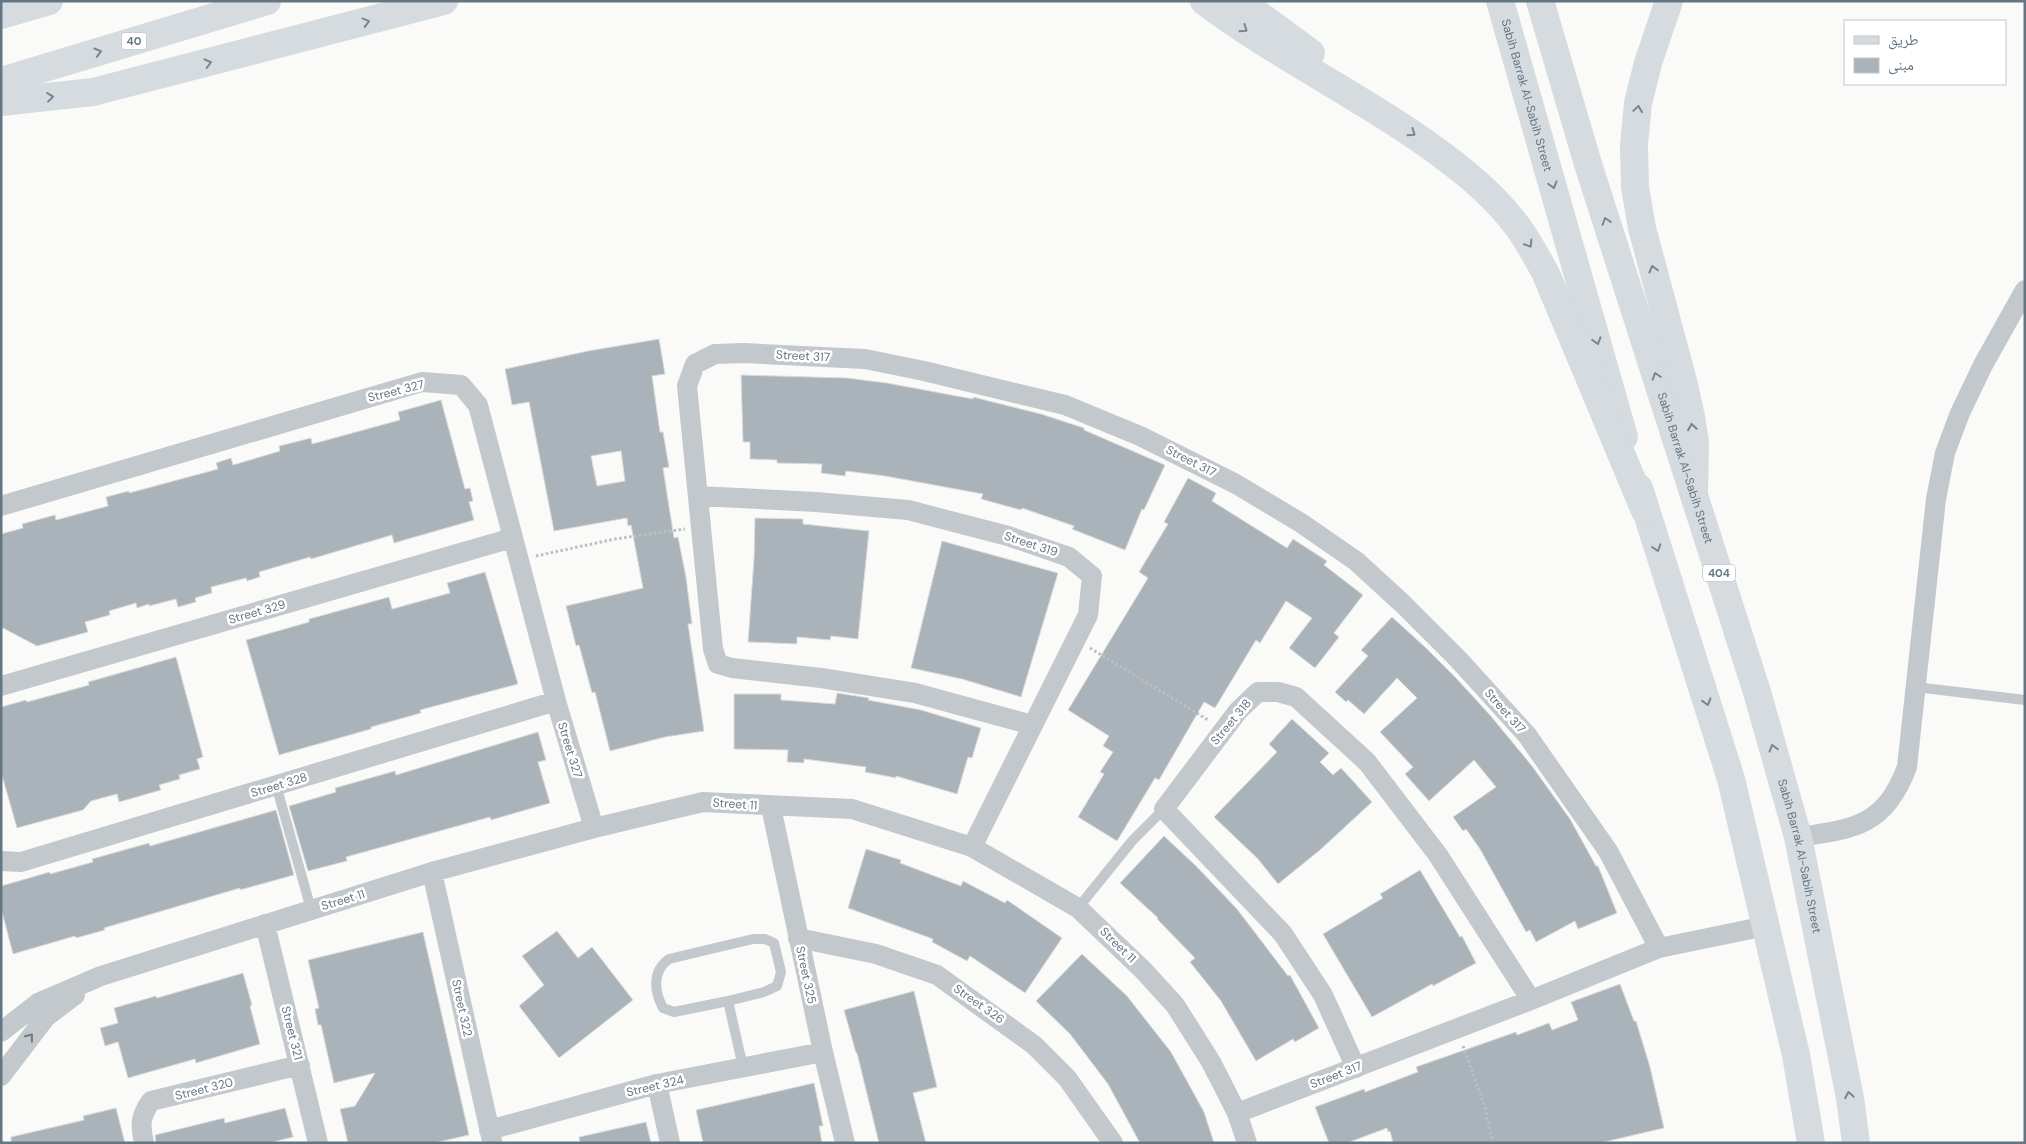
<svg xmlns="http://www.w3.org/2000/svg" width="2026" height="1144" font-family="'DM Sans','Noto Naskh Arabic',sans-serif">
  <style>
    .building { fill: #aab3b9; stroke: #dcdcda; fill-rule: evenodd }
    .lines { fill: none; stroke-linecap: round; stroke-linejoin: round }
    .path { stroke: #bbbfc2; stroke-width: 3; stroke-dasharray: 2.5 2.5; stroke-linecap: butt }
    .lane { stroke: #c3c8cc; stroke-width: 10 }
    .street { stroke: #c3c8cc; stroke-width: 20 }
    .primary { stroke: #d6dbdf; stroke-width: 28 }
    .highway { stroke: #d6dbdf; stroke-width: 28 }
    .oneway { stroke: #768591 }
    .oneway2 { stroke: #6a7a87 }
    .labels { text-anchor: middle; stroke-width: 5; stroke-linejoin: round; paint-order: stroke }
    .shield { fill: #fff; stroke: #939fa8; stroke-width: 1 }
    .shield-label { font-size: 11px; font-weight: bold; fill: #657683 }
    .street-label { font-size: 12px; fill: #657683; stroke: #fff }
  </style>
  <rect width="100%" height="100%" fill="#fafaf8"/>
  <path class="building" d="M659,339L665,374L652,376L660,432H663L669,467L663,468L674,538L678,537L686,577L692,624H688L704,731L665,737L610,751L595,692L592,693L579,645L576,646L566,606L643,588L631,525L628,526L627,518L554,531L529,402L512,405L505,369L588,351ZM621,451L625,481L597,486L591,456Z
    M741,375L847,378L887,383L973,399V397L1041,414L1084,428V430L1165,465L1144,510L1142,509L1125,550L1072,529L1074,526L1022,508L1021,510L981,499L983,494L885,476L846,471L845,476L821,473L822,464L777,463V460L750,459V442H743Z
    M441,400L465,489L470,488L473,501L469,502L474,520L394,543L392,535L311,559L310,557L259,572L260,577L247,581L246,578L211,587L212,593L195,598L196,602L178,607L176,599L149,606V604L137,608L136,603L109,611L110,615L85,622L88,632L37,646L1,627V534L23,528L22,524L55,515L56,520L108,506L106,497L129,491V493L218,469L216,463L231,458L233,465L280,451L279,446L311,438L312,444L400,420L398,412Z
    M1188,478L1216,493L1212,501L1287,548L1293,539L1327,561L1324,565L1363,595L1334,633L1339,637L1315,668L1289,648L1312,618L1286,601L1260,643L1256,640L1215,708L1204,702L1159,780L1155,778L1117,841L1078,817L1104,774L1100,772L1113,752L1103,746L1109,736L1068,710L1148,578L1139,572L1168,524L1164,522Z
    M755,518L803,519V524L869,531L858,639L831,636L830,640L797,637V644L748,642L754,559Z
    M942,541L1058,573L1021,697L962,679L911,668Z
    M485,572L518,684L420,710L421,713L371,727V729L279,755L246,640L309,622V619L389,597L392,609L450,593L447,583Z
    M1392,617L1426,648L1456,678L1490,715L1532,766L1570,819L1596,866H1598L1617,913L1578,929L1575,921L1536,942L1530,930L1526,932L1480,849L1466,829L1463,831L1453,817L1496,787L1474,760L1429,801L1405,774L1413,767L1380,732L1417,698L1397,678L1364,714L1348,700L1346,702L1335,692L1368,656L1361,650Z
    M176,657L203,757L197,759L200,769L179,775L180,779L159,785L161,790L119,802L117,794L91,801L83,810L17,828L1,772V707L26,700L27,702L89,685L88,682Z
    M837,693L869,698L868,700L921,710L981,728L972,758L968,757L957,794L896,776V778L865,772L866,767L804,759V763L787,762L788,750L734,749V694H781V700L835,704Z
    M1292,719L1329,753L1320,762L1333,775L1341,768L1372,802L1320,850L1278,884L1258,859L1214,817L1277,752L1269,744Z
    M538,732L546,760L538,762L550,803L491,820L490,817L346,857L347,861L308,871L289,806L336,792L335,788L395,771L396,775Z
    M276,810L294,875L240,890V888L104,928L105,930L76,938L75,936L13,954L1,908V886L50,872V874L93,862L92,859L149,843L150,846Z
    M1164,836L1196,866L1237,909L1288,976L1290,975L1319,1028L1295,1042L1293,1039L1256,1061L1221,1001L1190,962L1195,958L1157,919L1158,918L1120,883Z
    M866,849L901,860L900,863L961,886L963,881L1005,903L1007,900L1062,938L1025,993L970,956L967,961L932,942L933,939L848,908Z
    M1420,870L1460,937L1462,936L1476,963L1433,986L1432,984L1372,1017L1323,934L1383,898L1380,894Z
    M557,931L578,958L592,947L633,1000L559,1058L519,1006L544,985L522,956Z
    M423,932L469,1135L434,1143H348L340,1109L355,1106L375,1073L334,1083L321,1025H318L315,1009L319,1008L308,960Z
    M1082,954L1127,996L1171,1052L1204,1112L1214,1143H1140L1108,1084L1070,1034L1036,1001Z
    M243,973L252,1005L250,1006L260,1044L196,1063L195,1059L128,1078L118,1042L105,1046L100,1028L118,1023L114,1008L156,996L157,998Z
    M1620,984L1634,1021H1636L1650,1067L1664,1128L1600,1143H1393L1390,1131L1388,1132L1387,1128L1347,1143H1329L1315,1107L1364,1089L1365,1092L1418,1072L1416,1067L1516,1032L1517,1035L1549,1023L1552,1030L1578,1020L1571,1002Z
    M914,991L937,1087L913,1093L926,1143H879L857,1053H856L844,1010Z
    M814,1083L823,1126H819L822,1143H703L696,1110Z
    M116,1108L125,1143H11V1137L84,1120L83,1116Z
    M285,1108L293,1137L269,1143H156L155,1135L224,1118L225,1123Z
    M646,1122L651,1143H580L579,1137Z"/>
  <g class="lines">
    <path class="path" d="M536,556L615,539L685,529
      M1090,648L1208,720
      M1463,1046L1484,1104L1493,1143"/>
    <path class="lane" d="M1915,687L2025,700
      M276,785L311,909
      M1078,908L1132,841L1164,809
      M753,939H765L774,943L781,972L777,986L764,992L728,1001L674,1012L663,1008C654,991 652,971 669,959Z
      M728,1001L743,1067"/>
    <path class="street" d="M698,496L816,502L908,510L1008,536L1069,557L1092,576L1088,615L972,847
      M1,506L422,382L461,385L478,405L556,701L594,828
      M1,686L512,538
      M1032,725L915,693L821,678L732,668L718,664L713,649L687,386L695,364L715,354L744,353L865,359L924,371L1065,405L1140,436L1236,484L1301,523L1356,561L1403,604L1458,659L1527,735L1608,851L1659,948L1531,1000L1237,1113
      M771,807L823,1052L845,1143
      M1798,837C1854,829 1885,826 1907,767L1936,499L1945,453L1960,413L1983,365L2025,290
      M1,861L21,862L556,701
      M432,872L492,1141
      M265,924L318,1143
      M798,938L876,954L937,975L1034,1045L1067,1078L1113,1143
      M1659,948L1766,926
      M1,1032L38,1003L101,976L432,872L594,828L703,802L852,809L972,847L1078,908L1143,970L1175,1005L1211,1062L1237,1113L1247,1143
      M1356,1068L1323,995L1283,934L1164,809L1238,711L1258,692H1278L1296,697L1367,762L1438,855L1531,1000
      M1,1076L46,1017L75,995
      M657,1084L670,1143
      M489,1130L657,1084L823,1052
      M144,1143C140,1124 140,1117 151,1101L300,1065"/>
    <g class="primary">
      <path id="s1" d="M1500,1L1624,437"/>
      <path id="s2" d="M1540,1L1588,164L1757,692L1798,837L1850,1098L1856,1143"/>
      <path d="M1639,488L1731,779L1796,1055L1811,1143"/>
    </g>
    <path class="highway" d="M1204,1C1275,55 1355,93 1427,144C1459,167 1490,191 1514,222C1527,238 1536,256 1546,274L1645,511
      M1240,1L1311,53
      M1669,1L1648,63L1638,103L1634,145L1635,187L1642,228L1683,381L1691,417L1695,443L1694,493
      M1,15L49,1
      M1,81L267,1
      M1,102L93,92L444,1"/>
  </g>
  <defs><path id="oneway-chevron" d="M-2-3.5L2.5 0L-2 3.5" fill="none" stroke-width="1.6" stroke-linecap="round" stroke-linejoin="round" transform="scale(1.25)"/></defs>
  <g class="oneway">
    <use href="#oneway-chevron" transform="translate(366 22) rotate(-15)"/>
    <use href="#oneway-chevron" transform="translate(1244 29) rotate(35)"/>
    <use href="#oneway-chevron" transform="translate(98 52) rotate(-17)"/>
    <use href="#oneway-chevron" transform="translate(208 63) rotate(-14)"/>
    <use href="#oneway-chevron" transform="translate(50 97) rotate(-7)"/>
    <use href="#oneway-chevron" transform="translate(1638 109) rotate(-82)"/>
    <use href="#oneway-chevron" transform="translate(1412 133) rotate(35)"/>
    <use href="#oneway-chevron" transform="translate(1553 185) rotate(74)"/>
    <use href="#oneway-chevron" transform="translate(1606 221) rotate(-108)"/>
    <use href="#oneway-chevron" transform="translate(1529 244) rotate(58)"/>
    <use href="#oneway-chevron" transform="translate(1653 269) rotate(-105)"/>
    <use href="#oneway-chevron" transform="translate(1597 341) rotate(74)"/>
    <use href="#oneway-chevron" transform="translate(1656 376) rotate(-108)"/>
    <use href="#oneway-chevron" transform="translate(1692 427) rotate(-99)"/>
    <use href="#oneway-chevron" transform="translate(1657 548) rotate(72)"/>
    <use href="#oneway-chevron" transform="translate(1707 702) rotate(73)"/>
    <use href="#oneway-chevron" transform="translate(1773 748) rotate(-106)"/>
    <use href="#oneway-chevron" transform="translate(1849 1095) rotate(-100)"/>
  </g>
  <use class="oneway2" href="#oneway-chevron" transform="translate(30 1037) rotate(-52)"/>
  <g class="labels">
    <g class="shield">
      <rect x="121.5" y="32.5" width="25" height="17" rx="4"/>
      <rect x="1703" y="564.5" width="32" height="17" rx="4"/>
    </g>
    <g class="shield-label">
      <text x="134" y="45">40</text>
      <text x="1719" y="577">404</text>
    </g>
    <g class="street-label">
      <text dy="4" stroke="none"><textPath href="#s1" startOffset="98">Sabih Barrak Al-Sabih Street</textPath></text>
      <text transform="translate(803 356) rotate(3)" y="4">Street 317</text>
      <text transform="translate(396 391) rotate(-14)" y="4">Street 327</text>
      <text transform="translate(1191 461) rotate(27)" y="4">Street 317</text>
      <text dy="4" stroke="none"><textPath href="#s2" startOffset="489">Sabih Barrak Al-Sabih Street</textPath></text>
      <text transform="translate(1031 544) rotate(18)" y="4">Street 319</text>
      <text transform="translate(257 612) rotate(-16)" y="4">Street 329</text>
      <text transform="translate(1505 711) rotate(48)" y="4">Street 317</text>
      <text transform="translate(1231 722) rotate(-50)" y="4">Street 318</text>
      <text transform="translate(570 750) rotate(73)" y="4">Street 327</text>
      <text transform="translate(279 785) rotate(-17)" y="4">Street 328</text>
      <text transform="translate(735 804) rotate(4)" y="4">Street 11</text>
      <text dy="4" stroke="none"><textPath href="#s2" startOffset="894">Sabih Barrak Al-Sabih Street</textPath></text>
      <text transform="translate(343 900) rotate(-17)" y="4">Street 11</text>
      <text transform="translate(1118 945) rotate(44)" y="4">Street 11</text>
      <text transform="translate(806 975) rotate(78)" y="4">Street 325</text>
      <text transform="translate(979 1004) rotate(35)" y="4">Street 326</text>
      <text transform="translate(462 1008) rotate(78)" y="4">Street 322</text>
      <text transform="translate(292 1033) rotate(76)" y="4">Street 321</text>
      <text transform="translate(1336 1075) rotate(-21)" y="4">Street 317</text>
      <text transform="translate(655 1086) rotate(-13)" y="4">Street 324</text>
      <text transform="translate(204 1089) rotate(-14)" y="4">Street 320</text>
    </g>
  </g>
  <rect width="2026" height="1144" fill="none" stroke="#657683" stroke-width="5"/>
  <rect x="1844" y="20" width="162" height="65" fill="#ffffff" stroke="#c1c8cd"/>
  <rect x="1854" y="36" width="25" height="8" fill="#d6dbdf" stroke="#c1c8cd"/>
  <text x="1888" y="45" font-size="15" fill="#657683">طريق</text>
  <rect x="1854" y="58" width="25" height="15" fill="#aab3b9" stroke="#c1c8cd"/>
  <text x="1888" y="70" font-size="15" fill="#657683">مبنى</text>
</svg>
